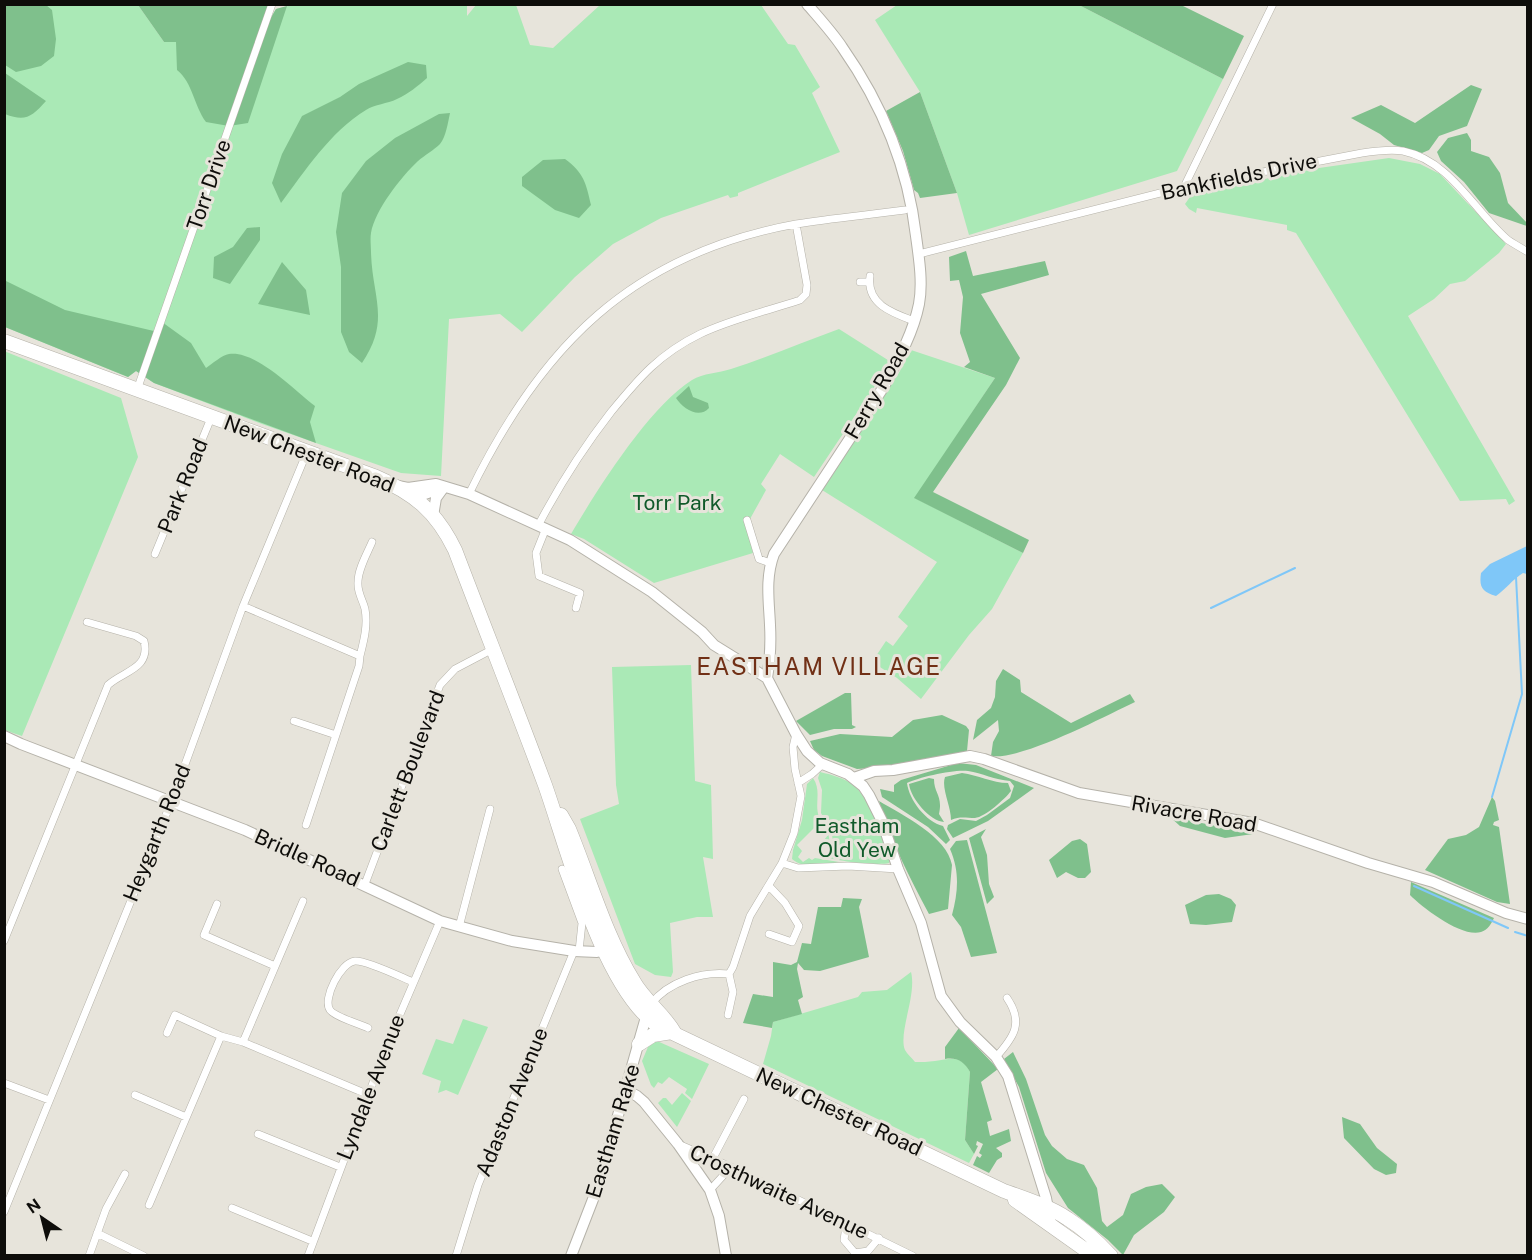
<svg xmlns="http://www.w3.org/2000/svg" width="1532" height="1260" font-family="'Public Sans',sans-serif">
  <style>
    .green { fill: #aae9b6 }
    .forest { fill: #7fc08c }
    .water { fill: #7fc7f8 }
    .lines { fill: none; stroke-linecap: round; stroke-linejoin: round }
    .stream { stroke: #7fc7f8; stroke-width: 2 }
    .street-casing { stroke: #b5b2a9; stroke-width: 8 }
    .secondary-casing { stroke: #b5b2a9; stroke-width: 12 }
    .highway-casing { stroke: #b5b2a9; stroke-width: 15 }
    .street { stroke: #fff; stroke-width: 7 }
    .secondary { stroke: #fff; stroke-width: 10 }
    .highway { stroke: #fff; stroke-width: 14 }
    .labels { text-anchor: middle; stroke-width: 6; stroke-linejoin: round; paint-order: stroke }
    .street-label { font-size: 21px; fill: #0e0d0a; stroke: #e7e4db }
    .park-label { font-size: 21px; fill: #105a2a; stroke: #e7e4db }
    .quarter-label { font-size: 24px; letter-spacing: 1.5px; fill: #713016; stroke: #e7e4db }
  </style>
  <rect width="100%" height="100%" fill="#e7e4db"/>
  <path class="green" d="M4,5H138L164,42L260,37L276,9L292,5H467V16L476,5H516L530,45L553,48L600,5H761L788,44L795,45L820,87L812,93L840,152L738,193V196L730,198L728,195L661,218L613,244L575,277L522,332L500,314L449,319L441,476L401,473L262,424L154,383L136,371L128,377L5,327Z
    M897,5H1079L1223,79L1177,171L969,235L957,193L920,92L875,20Z
    M1389,158L1420,164L1440,174L1506,244L1499,253L1465,281L1450,284L1434,299L1408,316L1515,501L1509,505L1506,499L1460,501L1296,233L1287,230V225L1197,208L1196,213L1189,209L1185,204L1192,194L1319,168Z
    M839,329L891,362L814,477L780,454L761,484L766,490L750,519L745,521L753,553L654,583L584,539L571,534C597,490 649,407 692,380C703,373 719,373 731,369C768,357 803,342 839,329Z
    M908,349L995,378L915,498L1023,553L992,609L969,635L921,699L897,678L872,662L886,641L893,646L908,626L898,617L937,562L822,490L900,371Z
    M4,351L121,398L138,457L22,736L4,730Z
    M691,665L695,781L711,785L713,859L703,857L713,917H697L670,923L673,972L671,977L655,975L635,964L580,819L619,804L616,785L612,667Z
    M820,772C833,775 844,778 855,786C867,797 892,847 889,863C876,866 834,861 824,856L833,844L832,834L821,813L822,790L818,778Z
    M813,778C822,791 814,804 819,817C824,828 831,832 829,845L824,840L828,835L817,825L797,845L802,851L798,857L803,862L809,858L812,860L815,858L839,862C824,865 805,870 792,859L793,850L802,820L807,784Z
    M911,972C917,995 898,1033 905,1050C907,1054 912,1058 915,1062C922,1062 928,1062 935,1061C951,1059 961,1054 970,1072L965,1140L974,1154L969,1163L763,1064L771,1036L773,1022L858,997L862,992L887,990Z
    M463,1019L488,1027L458,1095L446,1090L438,1093L441,1081L422,1074L436,1039L453,1044Z
    M657,1041L709,1064L692,1099L685,1093L687,1089L669,1077L662,1084L658,1082L654,1088L651,1085L642,1061L648,1047Z
    M682,1093L691,1101L677,1127L658,1103L663,1098H666L672,1105Z"/>
  <path class="forest" d="M4,5H46L52,10L56,39L54,56L41,66L16,72L5,65Z
    M138,5H269L262,33L276,9L287,6L248,123L229,126L206,122C194,106 193,83 177,70L176,42H164Z
    M1079,5H1181L1244,36L1223,79Z
    M408,62L426,65L427,78C418,86 408,94 397,99C387,104 375,104 366,110C330,132 305,171 281,203L272,183L282,154L302,116L340,97L359,84Z
    M5,73L46,101C32,117 25,122 5,114Z
    M1471,85L1482,89L1467,126L1439,136L1429,150L1422,153L1394,145L1380,134L1351,118L1381,105L1415,123Z
    M920,92L957,193L920,198L918,193L914,190L903,151L886,111Z
    M450,113C448,122 446,137 440,144C434,150 425,155 418,161C401,177 375,210 371,233C370,239 371,246 371,252C372,297 391,320 362,363L349,352L341,332V267L336,232L342,193L366,161L395,138L439,114Z
    M1467,133L1471,140V151L1489,157L1500,173L1508,203L1527,223V226L1489,213L1464,182L1441,161L1437,152L1448,138Z
    M565,159C584,173 586,183 591,205L579,218L555,210L522,186V177L543,160Z
    M260,227V240L230,284L213,278L214,257L233,247L247,228Z
    M966,251L973,276L1045,261L1049,275L981,294L1020,358L1006,385L933,492L1029,540L1023,553L914,498L995,378L964,367L970,362L960,333L963,297L959,280L950,281L949,257Z
    M282,262L306,290L310,315L258,304Z
    M4,280L65,310L158,332L162,322L191,343L206,368C212,364 222,355 229,354C256,350 294,390 315,406L310,422L316,443L154,383L136,371L128,377L5,327Z
    M689,386L693,397L708,403L709,408C699,419 683,409 676,398Z
    M1003,669L1020,680L1021,692L1071,723L1130,694L1135,702C1103,717 1023,760 991,756L993,742L999,731L998,720L973,740L977,720L991,708L995,697L996,681Z
    M845,693H851L852,725L856,727L852,729H834L810,735L796,721Z
    M942,715L966,726L969,730L967,751L964,755L903,766L857,769L822,756L814,750L810,741L840,734L892,737L913,720Z
    M958,763L976,765L1034,788L988,821L953,838L947,829L948,825L960,819L976,821L987,815L1010,798L1014,786L1010,781C995,780 982,773 968,771C955,769 919,777 907,783C909,800 926,822 943,826L950,840L946,844L928,827L882,797L880,789L894,792V785L901,780Z
    M962,773C978,775 992,783 1008,783L1011,791C1005,799 985,817 975,818C966,818 960,816 951,820C951,806 941,788 945,777Z
    M929,778L934,779C934,794 943,795 939,814L944,822C930,821 911,799 909,784Z
    M1492,797L1495,801L1499,820L1494,822L1493,825L1499,827L1510,904L1497,902L1425,870L1448,839L1466,835L1479,827Z
    M879,801C902,815 947,836 952,865L948,909L929,914C910,878 890,840 879,801Z
    M1169,816L1253,834L1225,838L1180,826Z
    M986,829L981,837L987,855L989,884L994,897L987,904L969,838Z
    M1080,839L1087,844L1091,872L1085,878H1078L1066,872L1057,878L1049,860L1072,841Z
    M967,840L997,953L971,957L961,927L952,915C958,892 960,872 950,849L956,841Z
    M1411,882L1494,918C1491,924 1488,930 1481,932C1462,938 1423,908 1410,895Z
    M1219,894L1231,899L1236,905L1232,922L1206,925L1190,924L1185,905L1206,895Z
    M843,898L862,899L859,907L869,957L820,971L804,970L798,963L797,969L803,997L798,1000L802,1014L773,1022L772,1028L743,1023L753,994L773,997V962L791,965L797,962L802,943L811,944L818,907H841Z
    M959,1028L998,1069L981,1082L992,1120L987,1122L990,1136L1009,1129L1011,1141L996,1148L1002,1153V1157L997,1160L989,1173L973,1165L977,1156L980,1158L982,1155L979,1153L983,1144L977,1141L976,1145L978,1146L974,1154L965,1140L970,1072C964,1061 956,1057 945,1059V1047Z
    M1013,1052L1026,1079L1045,1135L1052,1146L1067,1159L1084,1165L1097,1188L1102,1221L1107,1227L1123,1215L1131,1194L1146,1187L1162,1184L1175,1197L1164,1212L1134,1235L1123,1255L1108,1240L1068,1208L1046,1173L1019,1087L1004,1059Z
    M1342,1117L1360,1124L1377,1148L1397,1164L1396,1173L1386,1175L1374,1169L1344,1138Z"/>
  <path class="water" d="M1527,546V574L1523,573C1513,579 1506,589 1496,596C1482,592 1479,587 1481,573L1490,564Z"/>
  <g class="lines">
    <path class="stream" d="M1211,608L1295,568
      M1492,797L1522,694L1516,577
      M1414,886L1508,928
      M1515,932L1528,936"/>
    <g class="street-casing">
      <path id="street" d="M1184,187L1273,4
        M919,254L1184,187L1362,153C1375,151 1390,149 1403,151C1451,161 1474,211 1508,240C1514,244 1521,248 1528,252
        M870,276C866,304 892,313 914,321
        M860,282H869
        M137,390L272,4
        M469,494C540,347 631,254 796,224C832,218 869,215 905,210
        M747,520L759,559L770,563
        M539,524C560,484 583,448 611,412C639,378 659,354 700,334C731,319 767,311 800,300L806,294L807,285L796,224
        M546,528L536,553L539,576L580,593L576,608
        M155,554L211,418
        M243,606L360,656L359,666L306,825
        M360,656C364,640 368,625 365,609C363,600 357,593 358,582C358,569 367,554 372,542
        M294,721L336,735
        M798,783L812,774L823,764
        M782,863L798,868L848,866L898,869
        M562,869L582,923L579,951
        M365,884L440,685L455,669L493,649
        M217,904L204,935L275,966
        M459,927L490,809
        M769,934L792,942L799,926L785,903L769,886
        M4,941L108,685C123,671 151,669 144,641L136,636L87,622
        M651,1004C668,982 702,971 729,974L733,967L750,916L782,863L794,833L801,796L795,769L793,747L796,734
        M728,1015L733,992L729,974
        M368,1028C360,1024 335,1017 330,1010C322,999 341,962 355,961C366,960 401,977 413,982
        M167,1033L175,1015L221,1036L243,1042L369,1095
        M243,1042L303,901
        M996,1057C1014,1037 1024,1023 1007,998
        M4,1083L49,1100
        M135,1095L186,1117
        M258,1134L340,1167
        M678,1144L731,1167L913,1256
        M713,1158L744,1099
        M710,1190L731,1167
        M149,1205L221,1036
        M232,1208L312,1241
        M4,1212L172,800L243,606L307,452
        M849,1225L845,1233L844,1240L855,1253L868,1251L879,1238
        M97,1233L144,1256
        M89,1256L106,1209L125,1174
        M308,1256L389,1040L440,921
        M456,1256L478,1185L574,951"/>
    </g>
    <g class="secondary-casing">
      <path id="secondary" d="M398,486L408,488L436,484L469,494L570,540L652,592L702,632L714,645L767,678L796,734L807,751L820,763L848,774L863,786L869,795L882,821L898,869L921,923L941,996L960,1022L996,1057L1008,1076L1046,1198L1051,1225
        M414,498L444,487
        M433,516L436,498L444,487
        M767,678C770,661 771,643 770,625C769,601 765,578 774,554L883,388C897,362 913,334 919,304C923,283 919,258 916,236C908,167 882,104 842,47C832,32 819,18 807,4
        M4,736L21,744L245,830L440,921L512,941L574,951L597,952L610,949
        M854,778L874,771L893,770L970,756L984,759L1079,793L1253,823L1368,863L1433,882L1506,913L1528,919
        M626,1090L637,1096L644,1102L678,1144L710,1190L719,1216L726,1256
        M571,1256L597,1189L648,1010"/>
    </g>
    <g class="highway-casing">
      <path id="highway" d="M4,341L374,476C414,493 436,511 455,550C485,629 516,707 545,785C568,850 602,987 658,1026L1004,1191C1024,1198 1051,1207 1068,1219C1084,1229 1098,1242 1111,1256
        M561,815L569,829C590,880 605,935 634,982C645,1001 663,1013 674,1032
        M639,1044L653,1035L672,1032
        M1015,1200L1094,1256"/>
    </g>
    <use href="#street" class="street"/>
    <use href="#secondary" class="secondary"/>
    <use href="#highway" class="highway"/>
  </g>
  <g class="labels">
    <g class="street-label">
      <text transform="translate(1239 177) rotate(-12)" y="7">Bankfields Drive</text>
      <text transform="translate(209 185) rotate(-71)" y="7">Torr Drive</text>
      <text transform="translate(877 391) rotate(-60)" y="7">Ferry Road</text>
      <text transform="translate(309 454) rotate(21)" y="7">New Chester Road</text>
      <text transform="translate(183 486) rotate(-68)" y="7">Park Road</text>
      <text transform="translate(408 771) rotate(-69)" y="7">Carlett Boulevard</text>
      <text transform="translate(1194 814) rotate(10)" y="7">Rivacre Road</text>
      <text transform="translate(157 833) rotate(-68)" y="7">Heygarth Road</text>
      <text transform="translate(307 858) rotate(24)" y="7">Bridle Road</text>
      <text transform="translate(371 1087) rotate(-69)" y="7">Lyndale Avenue</text>
      <text transform="translate(512 1102) rotate(-68)" y="7">Adaston Avenue</text>
      <text transform="translate(839 1112) rotate(25)" y="7">New Chester Road</text>
      <text transform="translate(613 1131) rotate(-73)" y="7">Eastham Rake</text>
      <text transform="translate(779 1192) rotate(25)" y="7">Crosthwaite Avenue</text>
    </g>
    <g class="park-label">
      <text x="677" y="510">Torr Park</text>
      <text x="857" y="833">Eastham<tspan x="857" dy="24">Old Yew</tspan></text>
    </g>
    <g class="quarter-label">
      <text x="819" y="675">EASTHAM VILLAGE</text>
    </g>
  </g>
  <rect width="1532" height="1260" fill="none" stroke="#0e0d0a" stroke-width="12"/>
  <g transform="translate(42 1218) rotate(325)" stroke="#e7e4db" stroke-width="4.5" paint-order="stroke">
  <path d="M0-4.5L10 22L0 15L-10 22Z" fill="#0e0d0a"/>
  <text y="-9" font-size="16" font-weight="bold" text-anchor="middle" fill="#0e0d0a">N</text>
  </g>
</svg>
